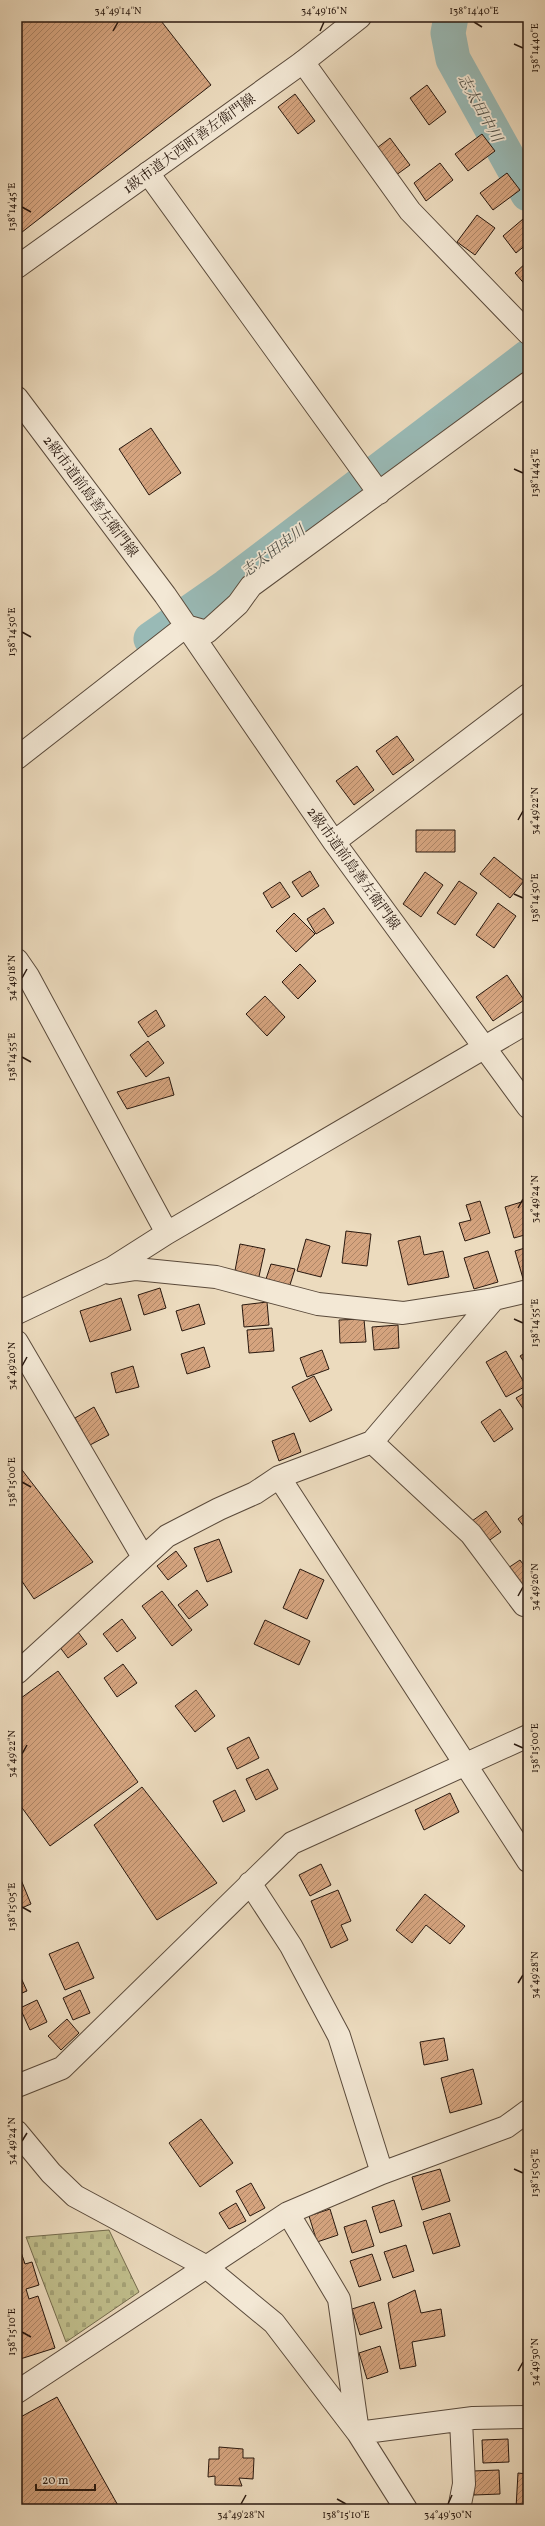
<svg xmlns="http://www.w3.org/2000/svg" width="545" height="2526" font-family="Vollkorn,'Noto Serif JP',serif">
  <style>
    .cemetery { fill: url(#cemetery-stones); stroke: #756c4e }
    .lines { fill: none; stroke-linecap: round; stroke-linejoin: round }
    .river { stroke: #99bab6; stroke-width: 35 }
    .building { fill: url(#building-hatch); stroke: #2a190f }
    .minor-casing { stroke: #5a4a3b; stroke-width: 24 }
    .tertiary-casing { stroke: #5a4a3b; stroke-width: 24 }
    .minor { stroke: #f3e8d5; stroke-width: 22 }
    .tertiary { stroke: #f3e8d5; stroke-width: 22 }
    .ticks { fill: none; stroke: #2a190f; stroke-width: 1.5 }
    .labels { text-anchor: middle; stroke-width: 3.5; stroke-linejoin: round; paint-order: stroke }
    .street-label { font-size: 14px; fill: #2a190f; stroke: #f3e8d5 }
    .water-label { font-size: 15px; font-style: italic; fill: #515149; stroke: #f3e8d5 }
    .neatline { fill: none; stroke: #2a190f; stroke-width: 1.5 }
    .ticks-label { font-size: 10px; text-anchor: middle; fill: #2a190f }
  </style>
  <defs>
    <pattern id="cemetery-stones" width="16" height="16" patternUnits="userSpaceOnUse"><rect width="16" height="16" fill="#c0be8c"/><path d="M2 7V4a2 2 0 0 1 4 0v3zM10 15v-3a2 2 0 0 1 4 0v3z" fill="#a5a378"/></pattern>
    <pattern id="building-hatch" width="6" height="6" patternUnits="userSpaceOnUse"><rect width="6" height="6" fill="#d5a47f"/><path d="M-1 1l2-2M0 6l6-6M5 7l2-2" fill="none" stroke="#ad8566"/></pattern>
  </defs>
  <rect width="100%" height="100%" fill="#ecdbbe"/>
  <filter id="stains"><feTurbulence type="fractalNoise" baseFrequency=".005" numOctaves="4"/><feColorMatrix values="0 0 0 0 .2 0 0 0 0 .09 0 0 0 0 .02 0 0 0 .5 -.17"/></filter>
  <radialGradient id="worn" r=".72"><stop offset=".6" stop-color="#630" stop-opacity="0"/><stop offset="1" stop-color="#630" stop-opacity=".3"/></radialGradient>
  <path class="cemetery" d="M109,2230L139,2292L66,2342L26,2237Z"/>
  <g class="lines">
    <path class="river" d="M451,17L448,33L453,59L528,194
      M151,639L227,586L528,357"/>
  </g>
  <path class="building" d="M17,17H158L211,85L17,236Z
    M427,85L446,112L429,125L410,98Z
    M295,94L315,121L298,134L278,107Z
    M482,134L495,151L468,171L455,154Z
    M390,138L410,165L392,178L373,151Z
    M440,163L453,180L426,201L414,183Z
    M507,173L520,190L493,210L480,193Z
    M477,215L495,228L475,255L457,242Z
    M523,219L528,225V243L516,253L503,236Z
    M528,261V288L515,273Z
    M151,428L181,473L149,495L119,449Z
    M397,736L414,760L393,775L376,751Z
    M357,766L374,790L354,805L336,781Z
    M416,830H455V852H416Z
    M494,857L524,881L510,898L480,874Z
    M310,871L319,886L302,897L292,882Z
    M425,872L443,885L421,917L403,904Z
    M459,881L477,893L455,925L437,913Z
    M280,882L290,897L272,908L263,893Z
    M498,903L516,916L494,948L476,935Z
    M324,908L334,923L316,934L307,919Z
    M294,913L315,934L296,952L276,931Z
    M300,964L316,981L298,999L282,982Z
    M507,975L524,1000L493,1021L476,997Z
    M265,996L285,1017L267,1036L246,1014Z
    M156,1010L165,1026L148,1037L138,1022Z
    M148,1041L164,1063L146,1077L130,1055Z
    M169,1077L174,1095L127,1109L117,1092Z
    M528,1200V1234L514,1238L505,1207Z
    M480,1201L490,1233L465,1241L459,1223L471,1220L466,1205Z
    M346,1231L371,1234L367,1266L342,1263Z
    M420,1236L424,1255L443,1251L449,1277L408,1285L398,1241Z
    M306,1239L330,1246L321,1277L297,1271Z
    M240,1244L265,1249L258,1281L234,1276Z
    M528,1247V1281L524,1282L515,1251Z
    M488,1251L498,1282L474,1289L464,1258Z
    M271,1264L295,1269L289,1288L265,1282Z
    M160,1288L166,1308L144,1315L138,1295Z
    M121,1298L131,1330L90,1342L80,1311Z
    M267,1302L269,1325L244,1327L242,1305Z
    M199,1304L205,1324L182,1331L176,1311Z
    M364,1319L366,1342L340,1343L339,1320Z
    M398,1325L399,1348L374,1350L372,1327Z
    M272,1328L274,1351L249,1353L247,1330Z
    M204,1347L210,1367L187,1374L181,1354Z
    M322,1350L329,1369L307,1377L300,1358Z
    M506,1351L526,1386L506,1397L486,1362Z
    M528,1351V1368L520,1356Z
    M133,1366L139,1387L116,1393L111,1373Z
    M314,1376L332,1410L310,1422L292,1387Z
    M528,1391V1416L516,1398Z
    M94,1407L109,1435L90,1445L75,1418Z
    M500,1409L513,1429L494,1442L481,1422Z
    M294,1433L301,1452L279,1461L272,1441Z
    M19,1466L93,1562L34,1599L17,1574V1467Z
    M486,1511L501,1532L487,1542L472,1521Z
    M528,1511V1532L518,1519Z
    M219,1539L232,1572L207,1582L194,1548Z
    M176,1551L187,1566L168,1580L157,1566Z
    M520,1560L528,1571V1591L522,1595L505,1570Z
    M300,1569L324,1580L307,1619L283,1608Z
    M197,1590L208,1605L189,1619L178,1605Z
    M162,1591L192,1630L172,1646L142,1606Z
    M122,1619L136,1638L117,1652L103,1634Z
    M265,1620L310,1641L299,1665L254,1644Z
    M78,1632L87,1644L68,1658L59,1646Z
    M123,1664L137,1683L117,1697L104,1678Z
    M58,1671L138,1782L50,1846L17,1801V1701Z
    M196,1690L215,1716L195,1732L175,1706Z
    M249,1737L259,1758L237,1769L227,1748Z
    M268,1769L278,1789L256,1800L246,1779Z
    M142,1787L217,1883L157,1920L94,1825Z
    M235,1790L245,1811L223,1822L213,1801Z
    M450,1793L459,1812L424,1830L415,1810Z
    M321,1864L331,1885L310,1896L299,1875Z
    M17,1870L31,1904L17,1910Z
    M338,1890L351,1921L341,1925L348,1940L331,1948L311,1901Z
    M425,1894L465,1926L450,1944L426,1925L412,1943L396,1930Z
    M78,1942L94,1978L65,1990L49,1954Z
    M17,1969L27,1991L17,1995Z
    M80,1990L90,2013L73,2020L63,1998Z
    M37,2000L47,2022L30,2030L20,2008Z
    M67,2019L79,2033L61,2050L48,2036Z
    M444,2038L448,2060L424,2065L420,2042Z
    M473,2069L482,2104L450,2113L441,2078Z
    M201,2119L233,2163L200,2187L169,2143Z
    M440,2169L450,2201L422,2210L412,2177Z
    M251,2183L265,2208L250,2216L236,2191Z
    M394,2200L402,2226L380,2233L372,2207Z
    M236,2203L246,2221L229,2229L219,2213Z
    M330,2209L338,2235L317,2242L309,2216Z
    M450,2213L460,2246L433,2254L423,2222Z
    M366,2220L374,2246L352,2253L344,2227Z
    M406,2245L414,2271L393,2278L384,2252Z
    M17,2246H19L25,2264L32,2262L39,2285L26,2289L29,2299L38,2296L55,2348L17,2360Z
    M372,2254L381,2280L359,2287L350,2261Z
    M415,2290L421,2313L441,2309L445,2336L412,2342L416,2366L400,2369L388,2303Z
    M374,2302L382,2328L360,2335L352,2309Z
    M380,2346L388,2372L367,2379L359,2353Z
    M57,2397L120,2509H17V2419Z
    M527,2426H528V2466L524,2465Z
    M508,2439L509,2462L483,2463L482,2440Z
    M219,2447L243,2449V2458H254L253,2479L239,2478L242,2486L215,2485V2476L208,2477L209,2459H219Z
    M499,2470L500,2494L474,2495L473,2471Z
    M518,2473L528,2474V2509L516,2508Z"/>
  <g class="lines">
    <g class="minor-casing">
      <path id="minor" d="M303,62L410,211L528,333
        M148,173L379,493
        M17,398L165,595L334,842L528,1107
        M17,758L186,626L207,632L238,604L251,586L528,383
        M334,842L528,695
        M17,960L28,976L167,1233
        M110,1273L136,1269L216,1277L318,1304L403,1313L494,1299L528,1291
        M17,1313L112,1268L167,1233L528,1022
        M17,1342L143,1557
        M372,1442L471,1534L524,1605H528
        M279,1477L528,1861
        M17,1673L167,1536L219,1509L255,1493L279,1477L372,1442L494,1299
        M250,1883L291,1946L339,2036L382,2173
        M17,2086L62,2068L292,1843L528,1736
        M17,2132L51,2173L75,2196L205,2266L274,2323L358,2433L406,2509
        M288,2213L339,2299L358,2432
        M17,2392L288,2213L382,2173L506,2127L528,2111
        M358,2433L473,2418L528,2417
        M459,2509L464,2484L461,2420"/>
    </g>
    <g class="tertiary-casing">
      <path id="tertiary" d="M17,267L303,62L360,17"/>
    </g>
    <use href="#minor" class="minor"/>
    <use href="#tertiary" class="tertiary"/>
  </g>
  <path class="ticks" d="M474,22L482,27M113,31L118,22M320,31L324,22M514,44L523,48M22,207L31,212M514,469L523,473M22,632L31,637M518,820L523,811M514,894L523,898M22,978L27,969M22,1057L31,1062M518,1208L523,1199M514,1319L523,1323M22,1366L27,1357M22,1482L31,1487M518,1596L523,1587M514,1744L523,1748M22,1754L27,1745M22,1907L31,1912M518,1983L523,1975M22,2141L27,2133M514,2169L523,2173M22,2332L31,2337M518,2371L523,2362M337,2499L346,2504M241,2504L246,2495M448,2504L452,2495"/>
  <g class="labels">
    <g class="street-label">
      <text transform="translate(189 143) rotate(-36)" y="5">1級市道大西町善左衛門線</text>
      <text transform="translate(91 496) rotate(53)" y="5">2級市道前島善左衛門線</text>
      <text transform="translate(354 868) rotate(54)" y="5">2級市道前島善左衛門線</text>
    </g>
    <g class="water-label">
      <text transform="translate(480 108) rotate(61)" y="5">志太田中川</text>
      <text transform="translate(273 551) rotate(-37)" y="5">志太田中川</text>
    </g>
  </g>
  <rect width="545" height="2526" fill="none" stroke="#ecdbbe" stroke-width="44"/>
  <path d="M36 2484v6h59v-6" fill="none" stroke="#2a190f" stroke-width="2"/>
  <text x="42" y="2484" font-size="12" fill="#2a190f" stroke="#f3e8d5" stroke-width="3" paint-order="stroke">20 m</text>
  <rect x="22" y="22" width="501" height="2482" class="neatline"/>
  <g class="ticks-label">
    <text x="118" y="14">34°49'14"N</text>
    <text x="324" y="14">34°49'16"N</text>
    <text x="474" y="14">138°14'40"E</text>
    <text transform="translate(534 48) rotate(-90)" y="4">138°14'40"E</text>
    <text transform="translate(11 207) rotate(-90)" y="4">138°14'45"E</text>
    <text transform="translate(534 473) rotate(-90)" y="4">138°14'45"E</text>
    <text transform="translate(11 632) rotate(-90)" y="4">138°14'50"E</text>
    <text transform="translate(534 811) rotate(-90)" y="4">34°49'22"N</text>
    <text transform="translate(534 898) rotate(-90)" y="4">138°14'50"E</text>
    <text transform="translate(11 978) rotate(-90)" y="4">34°49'18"N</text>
    <text transform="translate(11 1057) rotate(-90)" y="4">138°14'55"E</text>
    <text transform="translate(534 1199) rotate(-90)" y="4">34°49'24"N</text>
    <text transform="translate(534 1323) rotate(-90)" y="4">138°14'55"E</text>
    <text transform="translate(11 1366) rotate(-90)" y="4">34°49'20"N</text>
    <text transform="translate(11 1482) rotate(-90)" y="4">138°15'00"E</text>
    <text transform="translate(534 1587) rotate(-90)" y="4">34°49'26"N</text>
    <text transform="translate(534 1748) rotate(-90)" y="4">138°15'00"E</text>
    <text transform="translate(11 1754) rotate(-90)" y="4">34°49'22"N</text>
    <text transform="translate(11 1907) rotate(-90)" y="4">138°15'05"E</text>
    <text transform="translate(534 1975) rotate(-90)" y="4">34°49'28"N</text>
    <text transform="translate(11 2141) rotate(-90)" y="4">34°49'24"N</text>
    <text transform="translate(534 2173) rotate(-90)" y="4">138°15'05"E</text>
    <text transform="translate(11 2332) rotate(-90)" y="4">138°15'10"E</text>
    <text transform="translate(534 2362) rotate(-90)" y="4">34°49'30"N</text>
    <text x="241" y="2518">34°49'28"N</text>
    <text x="346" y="2518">138°15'10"E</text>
    <text x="448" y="2518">34°49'30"N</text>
  </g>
  <rect width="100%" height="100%" filter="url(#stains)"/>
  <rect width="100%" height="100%" fill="url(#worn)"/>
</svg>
